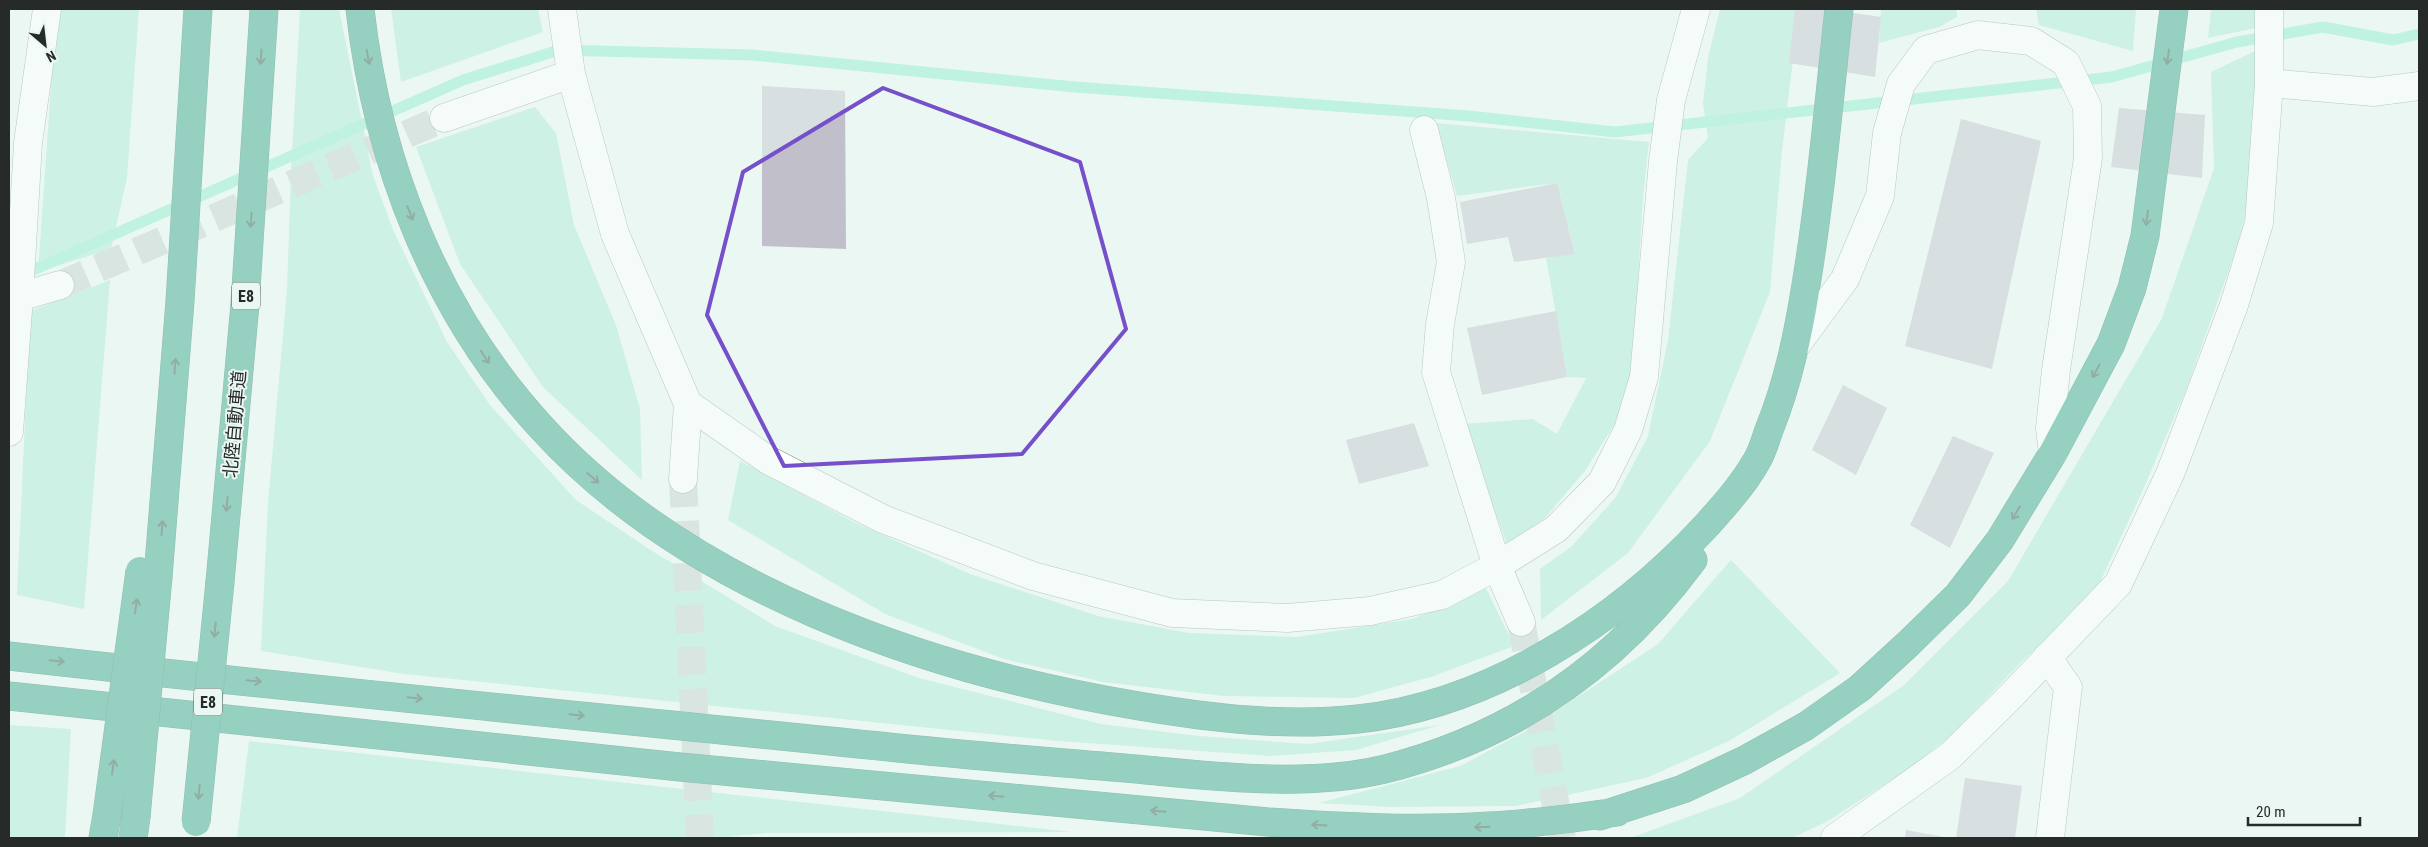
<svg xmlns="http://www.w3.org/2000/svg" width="2428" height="847" font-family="'Roboto Condensed','Noto Sans JP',sans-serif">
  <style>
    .green { fill: #abe8d4 }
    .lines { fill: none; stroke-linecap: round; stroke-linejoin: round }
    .stream { stroke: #8aebcd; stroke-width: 11 }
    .building { fill: #c1c0ca }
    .minor-tunnel { stroke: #c4cecb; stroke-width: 28; stroke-dasharray: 28 14; stroke-linecap: butt }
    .minor-casing { stroke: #7f8a86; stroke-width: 29 }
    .highway-casing { stroke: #2c7764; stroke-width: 29 }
    .minor { stroke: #fff; stroke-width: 28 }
    .highway { stroke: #2fa084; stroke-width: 28 }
    .highway-bridge-casing { stroke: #2c7764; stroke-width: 29; stroke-linecap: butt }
    .highway-bridge { stroke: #2fa084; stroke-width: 28 }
    .oneway { stroke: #295349 }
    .marked { fill: none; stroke: #7550ca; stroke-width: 4; stroke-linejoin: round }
    .labels { text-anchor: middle; stroke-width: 4; stroke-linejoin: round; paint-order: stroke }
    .shield { fill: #ebf7f3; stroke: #616866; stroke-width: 1 }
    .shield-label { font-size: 16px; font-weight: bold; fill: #262a29 }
    .street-label { font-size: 18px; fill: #262a29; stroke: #ebf7f3 }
  </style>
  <rect width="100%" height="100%" fill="#ebf7f3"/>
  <path class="green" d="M60,9H139L127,178L111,249L38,272L53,57Z
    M300,9H339L373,176L394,232L447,342L490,405L576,500L649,549L775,626L919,678L1101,724L1199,736L1308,744L1440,725L1356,750L1270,756L1058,741L404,674L261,651L268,502L287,290L291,171Z
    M391,9H538L543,32L401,82Z
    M1720,9H1799L1782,151L1770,292L1710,441L1628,553L1541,620L1540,569L1572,546L1616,497L1648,436L1668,340L1688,160L1708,138L1703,103L1708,58Z
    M1881,9H1957V17L1939,27L1879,43Z
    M2036,9H2136L2133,51L2039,25Z
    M2211,9H2256V28L2208,38Z
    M2257,50L2255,123L2246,213L2236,250L2186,390L2138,501L2094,595L2021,662L1953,734L1907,770L1828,821L1792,838H1630L1740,798L1904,685L2008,581L2162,318L2214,168L2211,72Z
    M535,107L556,133L574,225L616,325L640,409L642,480L543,387L460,264L416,147Z
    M1436,123L1649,142L1643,197L1632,379L1614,425L1585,471L1544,519L1507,544L1462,424L1533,419L1557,434L1586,378L1567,377L1546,258L1575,253L1557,183L1457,196Z
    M110,280L84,609L17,595L30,311Z
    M740,461L854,522L970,574L1098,616L1189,633L1297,637L1412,619L1486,588L1514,646L1434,676L1354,698L1224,696L1103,682L1004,659L885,614L728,520Z
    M1731,560L1840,673L1729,741L1646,778L1516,806L1390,807L1319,803L1460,766L1524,732L1658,644Z
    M9,725L71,729L65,838H9Z
    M249,741L1072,832L766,833L716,838H237Z"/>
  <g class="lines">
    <path class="stream" d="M22,275L463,80L559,50L752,55L1075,87L1469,116L1615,132L2112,77L2237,42L2323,27L2393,40L2419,34"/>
  </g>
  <path class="building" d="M1795,9H1828L1881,17L1875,77L1789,63Z
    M762,86L845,91L846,249L762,246Z
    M2119,108L2205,115L2202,178L2111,167Z
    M1961,119L2041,141L1992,369L1905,346Z
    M1557,183L1575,254L1514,262L1508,237L1467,244L1460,202Z
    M1556,311L1567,377L1482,395L1467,328Z
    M1843,385L1887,408L1856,475L1812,450Z
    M1414,423L1429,466L1359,484L1346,440Z
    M1953,436L1994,453L1950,548L1910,525Z
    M1965,778L2022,786L2015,838H1956Z
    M1906,830L1944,837V838H1905Z"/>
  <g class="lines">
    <path class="minor-tunnel" d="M60,285L444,118
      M683,479L700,838
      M1521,622L1562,838"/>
    <g class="minor-casing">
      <path id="minor" d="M47,9L28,143L19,297L60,285
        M562,9L571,74L615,234L688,404L683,479
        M2269,83L2373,92L2419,86
        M444,118L571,74
        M1424,130L1441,198L1451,262L1440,324L1436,372L1497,566L1521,622
        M1797,344L1845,279L1880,196L1887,133L1901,84L1926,50L1978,35L2031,41L2066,63L2087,106L2088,158L2056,370L2050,428L2053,453
        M688,404L768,460L883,519L1033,576L1172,613L1287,618L1370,611L1442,595L1497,566L1556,529L1602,482L1628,430L1644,377L1663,161L1671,100L1696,9
        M9,432L19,297
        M2047,657L2068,687L2050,838
        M1835,838L1950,756L2007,700L2118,584L2170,474L2234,305L2259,223L2269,83V9"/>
    </g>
    <g class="highway-casing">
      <path id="highway" d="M360,9C377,162 436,313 541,427C688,589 929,671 1139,706C1211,718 1285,727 1358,719C1491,704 1617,622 1706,526C1723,507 1743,485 1756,462C1762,453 1765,441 1769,430C1788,383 1798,335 1806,285C1821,193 1829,101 1839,9
        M158,577L180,301L198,9
        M220,582L245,304L264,9
        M9,656C308,690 608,718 908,749C987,757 1067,763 1146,770C1221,777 1311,787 1385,769C1512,737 1615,666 1693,560
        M9,696L680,767L1268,822C1342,827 1415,831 1489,826C1532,824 1575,818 1617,812
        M1600,816L1683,789L1745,760L1806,726L1860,688L1909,643L1958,595L2000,540L2053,453L2111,344L2132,288L2145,236L2174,9
        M103,838L107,815
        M133,838L136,817"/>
    </g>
    <use href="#minor" class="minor"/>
    <use href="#highway" class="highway"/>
    <g class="highway-bridge-casing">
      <path id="highway-bridge" d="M107,815L140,571
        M136,817L158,577
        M196,822L220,582"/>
    </g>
    <use href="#highway-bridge" class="highway-bridge"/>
  </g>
  <defs><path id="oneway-shaft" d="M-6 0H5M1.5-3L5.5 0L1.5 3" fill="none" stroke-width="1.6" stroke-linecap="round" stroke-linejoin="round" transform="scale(1.25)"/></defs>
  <g class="oneway">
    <use href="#oneway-shaft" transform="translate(261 57) rotate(94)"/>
    <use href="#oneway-shaft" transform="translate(368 57) rotate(79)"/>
    <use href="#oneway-shaft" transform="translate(2168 57) rotate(98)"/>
    <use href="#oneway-shaft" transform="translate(410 213) rotate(69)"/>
    <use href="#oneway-shaft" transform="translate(2147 218) rotate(97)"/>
    <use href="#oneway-shaft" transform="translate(251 220) rotate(94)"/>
    <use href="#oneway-shaft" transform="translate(485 357) rotate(57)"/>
    <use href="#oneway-shaft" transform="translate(175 366) rotate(-86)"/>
    <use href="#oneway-shaft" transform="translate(2096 371) rotate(118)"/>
    <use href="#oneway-shaft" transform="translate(593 478) rotate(41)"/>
    <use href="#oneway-shaft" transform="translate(227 504) rotate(95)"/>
    <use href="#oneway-shaft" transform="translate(2016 513) rotate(121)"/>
    <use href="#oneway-shaft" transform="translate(162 528) rotate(-86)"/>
    <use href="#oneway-shaft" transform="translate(136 606) rotate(-82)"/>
    <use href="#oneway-shaft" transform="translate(215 630) rotate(96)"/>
    <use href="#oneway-shaft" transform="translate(57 661) rotate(6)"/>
    <use href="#oneway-shaft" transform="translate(254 681) rotate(6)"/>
    <use href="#oneway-shaft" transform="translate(415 698) rotate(6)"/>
    <use href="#oneway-shaft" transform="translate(577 715) rotate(6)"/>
    <use href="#oneway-shaft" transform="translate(113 767) rotate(-82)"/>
    <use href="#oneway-shaft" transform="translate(199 792) rotate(96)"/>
    <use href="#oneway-shaft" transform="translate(996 796) rotate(-175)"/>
    <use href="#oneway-shaft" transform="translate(1158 811) rotate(-175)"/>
    <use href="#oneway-shaft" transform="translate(1319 825) rotate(-176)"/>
    <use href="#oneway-shaft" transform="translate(1482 827) rotate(178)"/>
  </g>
  <path d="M0 0H2428V847H0ZM883,88L1080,162L1126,329L1022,454L784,466L707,315L743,172Z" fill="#ebf7f3" fill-opacity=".55" fill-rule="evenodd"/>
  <path class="marked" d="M883,88L1080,162L1126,329L1022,454L784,466L707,315L743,172Z"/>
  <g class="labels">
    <g class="shield">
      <rect x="232" y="282.5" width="28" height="27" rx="4"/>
      <rect x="194" y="688.5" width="28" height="27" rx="4"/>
    </g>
    <g class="shield-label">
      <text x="246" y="302">E8</text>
      <text x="208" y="708">E8</text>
    </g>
    <g class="street-label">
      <text transform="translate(235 424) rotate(-85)" y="6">北陸自動車道</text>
    </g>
  </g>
  <rect width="2428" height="847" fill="none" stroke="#262a29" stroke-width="20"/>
  <g transform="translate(45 45) rotate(152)" stroke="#ebf7f3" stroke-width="4" paint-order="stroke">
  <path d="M0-4L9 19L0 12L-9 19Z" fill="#262a29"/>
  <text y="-8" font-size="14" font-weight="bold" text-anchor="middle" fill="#262a29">N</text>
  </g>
  <path d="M2248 817v8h112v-8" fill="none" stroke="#262a29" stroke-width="2.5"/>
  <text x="2256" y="817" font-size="15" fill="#262a29" stroke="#ebf7f3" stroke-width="4" paint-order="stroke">20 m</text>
</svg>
